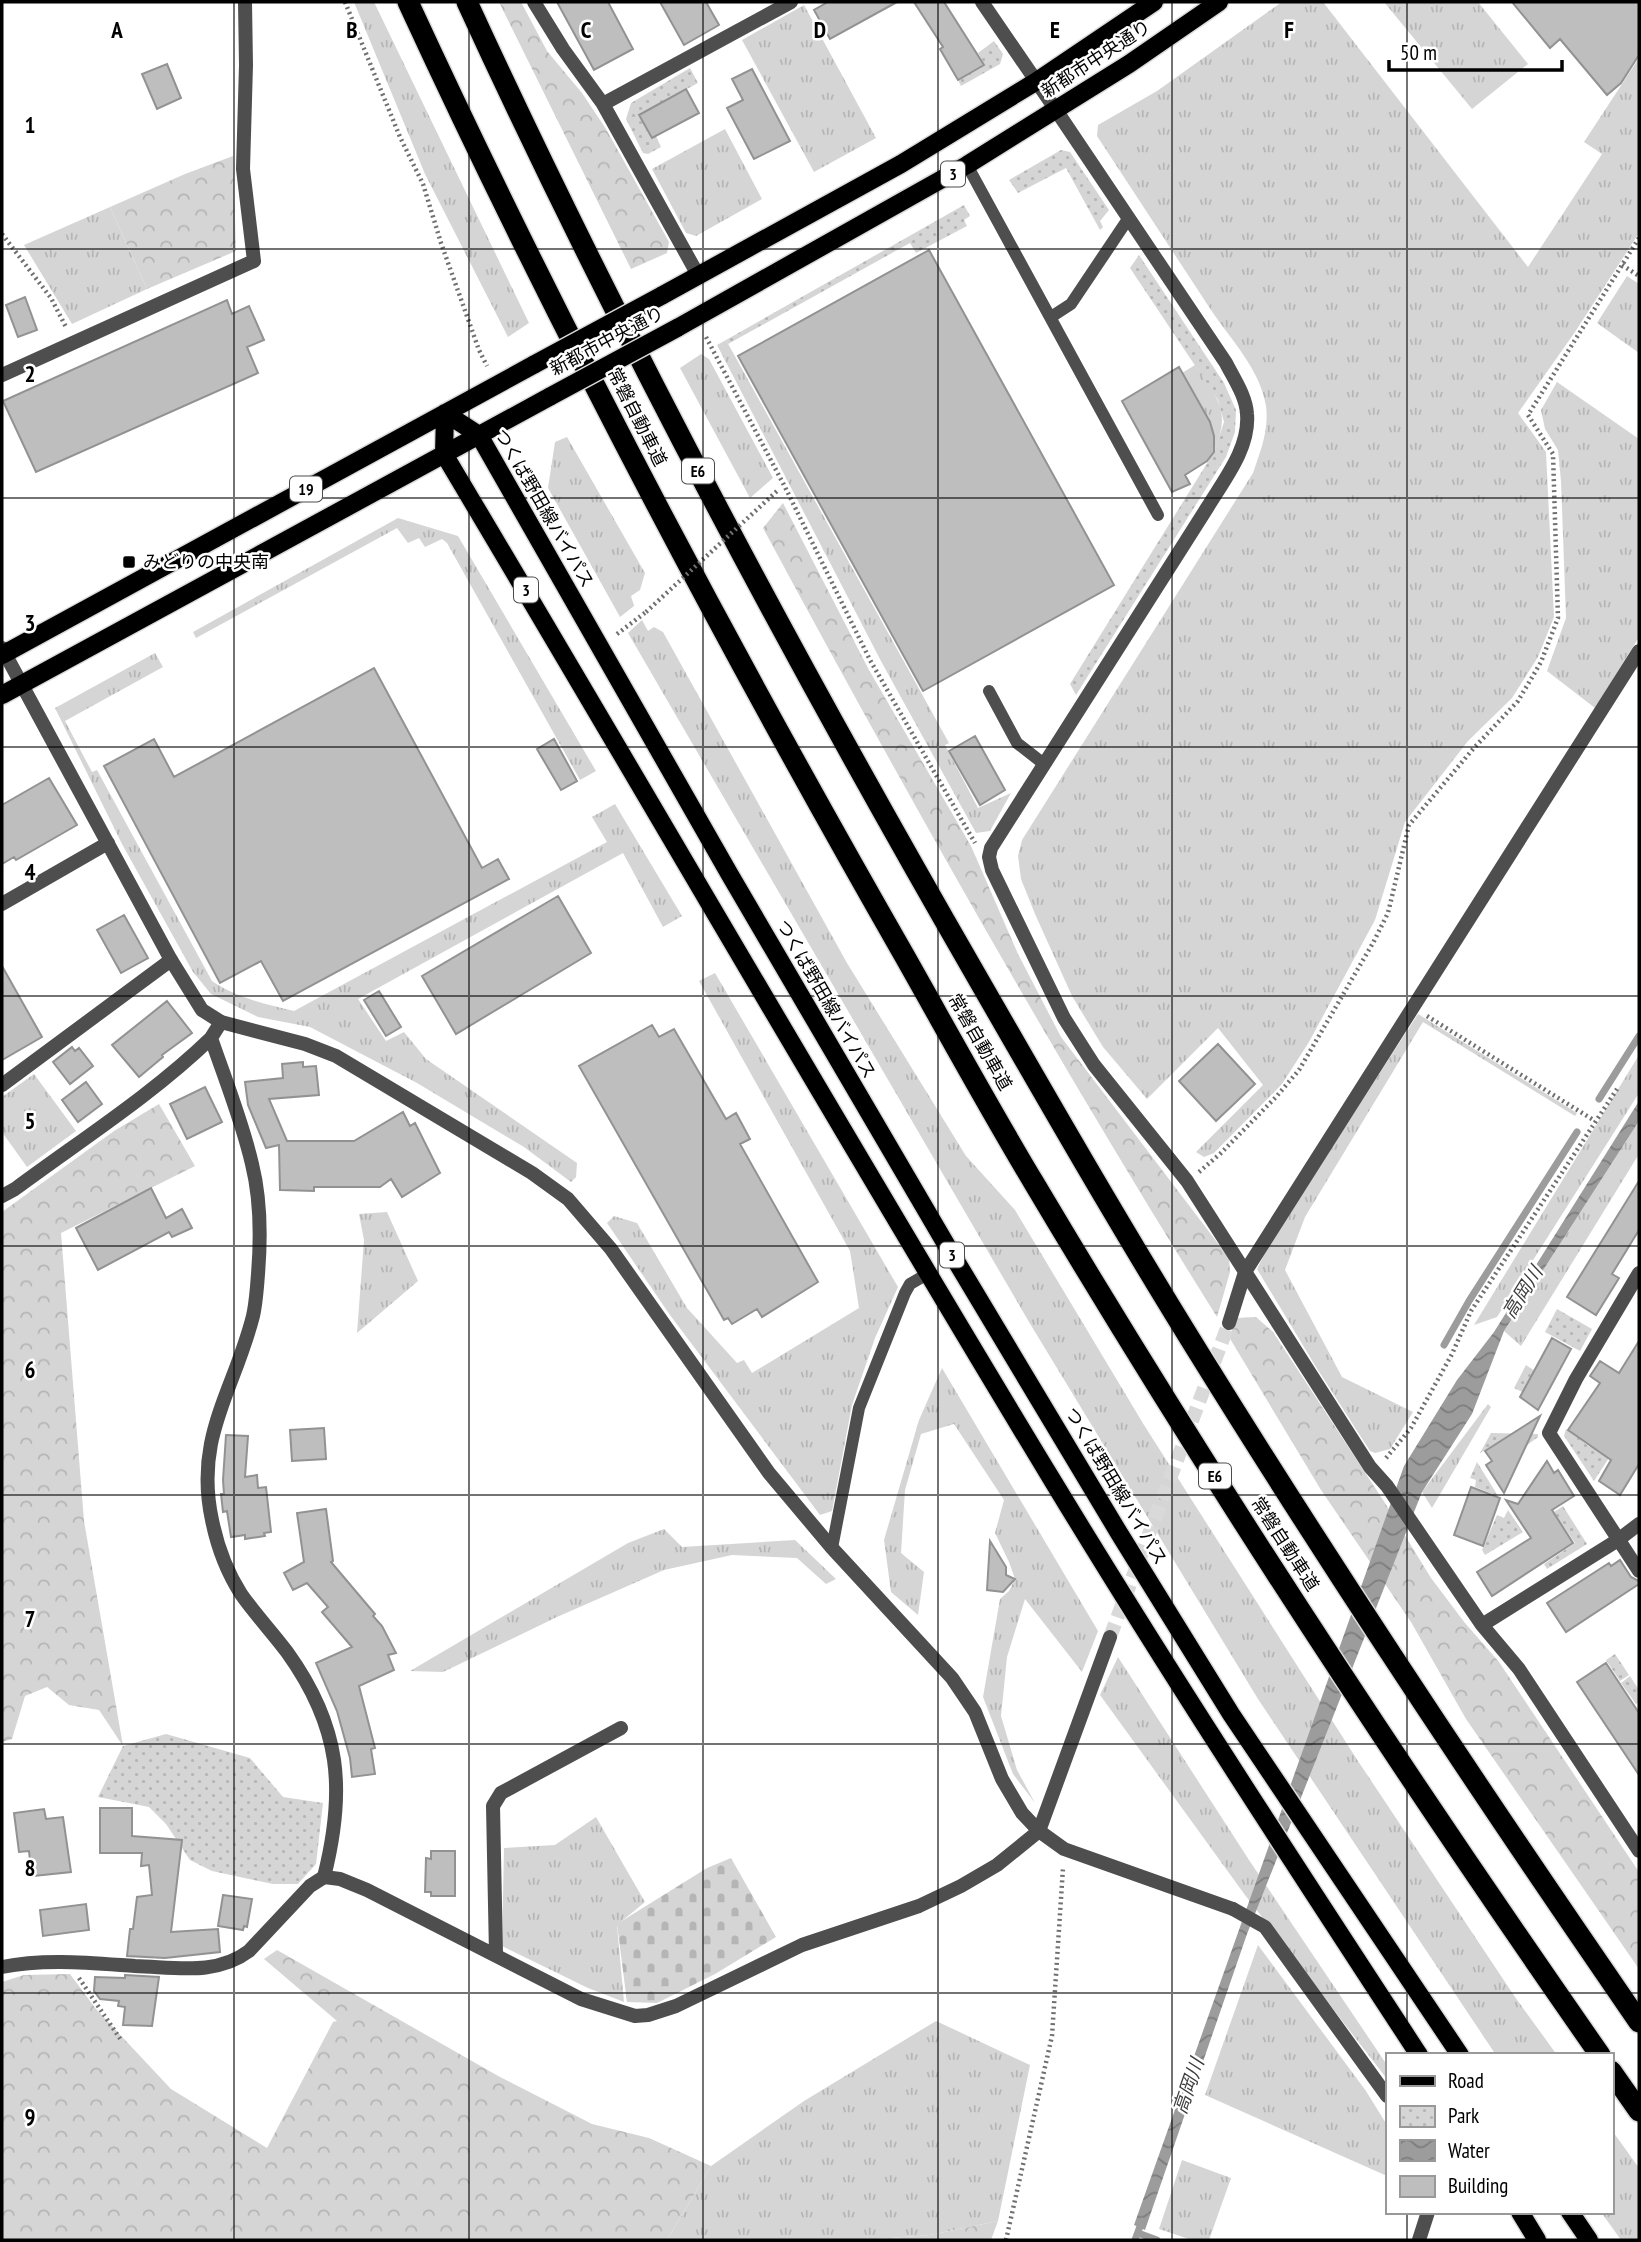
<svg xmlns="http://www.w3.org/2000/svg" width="1641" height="2242" font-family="'PT Sans Narrow','Noto Sans JP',sans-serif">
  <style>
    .grass { fill: url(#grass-tufts) }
    .forest { fill: url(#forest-crowns) }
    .cemetery { fill: url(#cemetery-stones) }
    .park { fill: url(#park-dots) }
    .water { fill: url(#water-waves) }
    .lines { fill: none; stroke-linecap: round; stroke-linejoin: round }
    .stream { stroke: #9c9c9c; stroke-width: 7 }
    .building { fill: #bebebe; stroke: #929292; stroke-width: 2 }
    .minor-tunnel { stroke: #d9d9d9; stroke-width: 14; stroke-dasharray: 14 7; stroke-linecap: butt }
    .primary-casing { stroke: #dbdbdb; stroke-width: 21 }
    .motorway-casing { stroke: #dbdbdb; stroke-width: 24 }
    .path { stroke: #707070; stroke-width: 4.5; stroke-dasharray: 2 3.5; stroke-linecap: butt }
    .service { stroke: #4e4e4e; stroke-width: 12 }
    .minor { stroke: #4e4e4e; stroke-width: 14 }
    .tertiary { stroke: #4e4e4e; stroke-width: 14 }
    .primary { stroke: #000; stroke-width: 18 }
    .motorway { stroke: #000; stroke-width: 21 }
    .primary-bridge-casing { stroke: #dbdbdb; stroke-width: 21; stroke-linecap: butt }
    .path-bridge { stroke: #707070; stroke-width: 4.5; stroke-dasharray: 2 3.5; stroke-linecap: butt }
    .primary-bridge { stroke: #000; stroke-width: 18 }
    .grid { fill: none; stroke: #000; stroke-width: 2; stroke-opacity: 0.55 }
    .poi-dot { fill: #000; stroke: #fff; stroke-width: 2.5 }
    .labels { text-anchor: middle; stroke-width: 5; stroke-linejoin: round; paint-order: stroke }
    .shield { fill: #fff; stroke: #4c4c4c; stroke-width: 2 }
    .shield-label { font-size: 16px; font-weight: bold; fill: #000 }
    .street-label { font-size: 18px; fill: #000; stroke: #fff }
    .poi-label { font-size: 18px; fill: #000; stroke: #fff; text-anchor: start }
    .water-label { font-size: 19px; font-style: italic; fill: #3d3d3d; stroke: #fff }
    .grid-label { font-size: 23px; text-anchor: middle; font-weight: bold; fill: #000; stroke: #fff; stroke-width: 5; stroke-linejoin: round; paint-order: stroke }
  </style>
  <defs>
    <pattern id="grass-tufts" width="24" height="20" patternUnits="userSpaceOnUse" patternTransform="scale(1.75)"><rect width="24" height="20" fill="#d5d5d5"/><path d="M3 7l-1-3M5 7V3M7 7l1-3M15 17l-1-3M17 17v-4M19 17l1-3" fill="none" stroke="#b5b5b5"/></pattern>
    <pattern id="forest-crowns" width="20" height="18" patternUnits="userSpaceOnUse" patternTransform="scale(1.75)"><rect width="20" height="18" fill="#d5d5d5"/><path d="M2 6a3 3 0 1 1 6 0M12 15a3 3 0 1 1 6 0" fill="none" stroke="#b5b5b5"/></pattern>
    <pattern id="cemetery-stones" width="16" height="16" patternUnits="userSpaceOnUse" patternTransform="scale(1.75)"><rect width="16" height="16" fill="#d5d5d5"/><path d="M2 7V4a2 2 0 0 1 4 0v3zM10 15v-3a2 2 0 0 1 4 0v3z" fill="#b5b5b5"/></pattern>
    <pattern id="park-dots" width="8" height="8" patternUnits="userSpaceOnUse" patternTransform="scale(1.75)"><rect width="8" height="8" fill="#d5d5d5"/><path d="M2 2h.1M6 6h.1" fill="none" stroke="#b5b5b5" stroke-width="1.8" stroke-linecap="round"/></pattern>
    <pattern id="water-waves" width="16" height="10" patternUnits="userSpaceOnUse" patternTransform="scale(1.75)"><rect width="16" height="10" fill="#9c9c9c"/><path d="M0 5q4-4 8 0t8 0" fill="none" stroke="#7d7d7d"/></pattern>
  </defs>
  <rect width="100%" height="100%" fill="#fff"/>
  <path class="grass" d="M354,2H374L529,323L508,337L425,174Z
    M1282,2H1323L1528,267L1602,154L1584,142L1639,58V233L1575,332L1518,413L1546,452L1554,617L1538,657L1512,698L1468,741L1405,822L1375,920L1309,1042L1282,1084L1214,1153L1204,1157L1196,1152L1263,1085L1218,1028L1147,1099L1103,1047L1072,996L1035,914L1021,879L1018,856L1022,840L1253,473C1261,450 1269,430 1266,406C1260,369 1231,340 1211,310C1173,252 1135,194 1097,136L1098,125L1157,91Z
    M1384,2H1478L1528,64L1472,109Z
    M804,5L876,138L814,172L742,40Z
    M725,129L762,199L696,236L686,233L652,169Z
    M110,207L147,289L72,324L24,245Z
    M1627,276L1639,284V353L1597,323Z
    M726,340L949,743L945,745L978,808L1011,793L990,831L976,833L882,663L717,345Z
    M701,354L709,359L773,478L750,498L680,368Z
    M1195,365C1219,401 1231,409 1214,452C1214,420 1198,399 1182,373Z
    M1557,382L1639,439V637L1595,708L1547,671L1566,618L1561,481L1558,450L1545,429L1541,410Z
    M567,437L645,573L640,590L631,596L634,606L620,617L548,488L555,442Z
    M398,518L458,536L596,771L580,780L447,543L442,539L425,547L419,538L408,543L397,528L196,638L193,632Z
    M642,620L648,631L654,627L663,632L847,963L966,1156L1015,1210L1144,1425L1356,1758L1515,1997L1557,2055H1496L1258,1699L1029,1322L628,633Z
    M155,653L163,667L65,721L92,772L97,770L212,981C237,998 265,1004 294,1011L607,842L592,817L615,804L682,916L663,927L623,853L358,999L386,1041L404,1032L426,1059L577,1163L576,1177L571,1182L524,1147L417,1083L310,1027L258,1017L211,994L193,972L122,844L55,708Z
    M715,973L898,1287L875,1338L852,1405L832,1511L820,1515L670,1315L607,1223L614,1216L637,1223L687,1308L737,1363L744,1360L752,1373L859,1308L850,1251L699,981Z
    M1418,1014L1577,1113L1575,1116L1423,1022L1305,1217L1285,1270L1342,1377L1413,1412L1390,1449L1375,1453L1370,1451L1316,1367L1257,1269L1271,1241Z
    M1639,1055V1093L1497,1317L1474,1325Z
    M34,1074L76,1131L27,1167L2,1132V1097Z
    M1639,1121V1154L1521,1346L1504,1331Z
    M387,1212L418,1281L357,1333L364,1240L359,1214Z
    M942,1368L1098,1631L1082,1672L1025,1599L1007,1657L1001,1716L1017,1770L1035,1803L1013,1774L983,1697L1000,1599L1009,1591L1015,1579L1009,1562L995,1533L1004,1500L954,1424L921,1434L905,1490L901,1553L924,1572L918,1615L891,1592L884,1540L919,1420Z
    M1488,1404L1491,1407L1432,1508L1422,1492Z
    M664,1529L682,1547L795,1540L836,1579L826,1584L797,1558L732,1555L664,1570L557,1617L443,1672L410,1671L628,1543Z
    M1118,1657L1249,1860L1387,2065V2079L1245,1895L1100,1695Z
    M596,1817L645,1902L617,1925L624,2002L588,1988L502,1946L504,1848L555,1845Z
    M1258,1945L1366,2091L1387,2125V2176L1205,2095Z
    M936,2021L1030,2065L998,2221L930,2235L863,2240H667L711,2166L804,2101Z
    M1611,2129L1639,2168V2240H1621L1601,2212H1611Z
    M1182,2160L1231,2178L1209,2240H1192L1159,2229Z"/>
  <path class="forest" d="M499,2H521L547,51L582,93L606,129L669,242L667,253L631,269Z
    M233,156L236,251L147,289L110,207L185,174Z
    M783,503L869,670L971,846L1018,954L1061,1037L1229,1258L1230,1272L1217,1317C1056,1060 907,795 763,528Z
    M159,1104L195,1166L61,1233L84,1521L123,1746L99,1710L69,1705L47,1687L25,1696L12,1739L2,1742V1212L114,1131Z
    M1256,1317L1273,1332L1385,1503L1431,1578L1465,1623L1499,1662L1639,1872V1969L1466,1719L1411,1622L1321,1490L1229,1337L1237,1318Z
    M277,1950L500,2077L592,2124L649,2138L711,2166L667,2240H2V1982L24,1975L70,1974L96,2009L171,2089L267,2148L333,2022L337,2021L264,1959Z
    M998,2221L991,2240H863L930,2235Z"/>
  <path class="cemetery" d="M731,1858L776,1937L715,1974L657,2003L627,2002L617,1924L707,1868Z"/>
  <path class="park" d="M994,41L1003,54L1000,64L961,86L958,80L985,65L978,53Z
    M690,68L698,83L638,115L652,138L656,136L661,147L648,154L643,153L626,119L631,103Z
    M1061,150L1070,152L1109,210L1100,221L1103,227L1100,230L1066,168L1018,193L1009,180Z
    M964,205L970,216L964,220L967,226L916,253L910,243L728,344L726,340Z
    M1139,255L1224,383L1236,410L1235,432L1226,457L1076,695L1070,684L1214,452L1224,422L1218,400L1130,268Z
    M1557,1309L1592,1329L1580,1351L1545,1332Z
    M1526,1365L1541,1375L1531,1396L1514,1388Z
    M1609,1417L1627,1430L1594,1481L1564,1436L1566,1429L1590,1447Z
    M1491,1433L1538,1434V1437L1514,1455L1503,1439L1480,1453Z
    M1477,1462L1498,1496L1475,1487L1476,1480L1470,1478Z
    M1563,1506L1587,1544L1547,1569L1544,1564L1575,1543L1554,1512Z
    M1508,1510L1523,1532L1485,1555L1482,1550L1497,1515L1504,1518Z
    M1615,1654L1629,1675L1620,1681L1606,1660Z
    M1630,1676L1639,1690V1702L1636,1704L1621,1683Z
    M166,1734L250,1758L283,1797L323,1803L316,1864L298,1884H273L212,1871L190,1860L166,1824L149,1807L98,1797L123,1746Z"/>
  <path class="water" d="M1639,1101V1121L1504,1331L1472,1414L1422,1492L1247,1934L1145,2230L1134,2225L1404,1466L1457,1380L1494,1332Z"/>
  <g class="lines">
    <path class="stream" d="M1599,1099L1639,1036
      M1444,1345L1469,1301L1577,1132
      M1138,2233L1157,2240
      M1135,2240L1142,2221"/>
  </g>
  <path class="building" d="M557,2H608L633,49L594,70Z
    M660,2H706L719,25L684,45Z
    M828,2H897L830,39L814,10Z
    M914,2H944L984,65L958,80L940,49L943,47Z
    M1512,2H1639V55L1621,83L1607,95L1560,39L1550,48Z
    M167,64L181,98L157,109L142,74Z
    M752,69L790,141L754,159L727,108L743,100L732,79Z
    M686,89L699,113L652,138L639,115Z
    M929,250L1114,585L923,691L738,356Z
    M25,297L37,330L18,337L6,305Z
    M227,300L232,314L249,306L264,340L247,347L258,373L36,472L3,401Z
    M1179,367L1210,422L1214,436V452L1207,461L1185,475L1190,484L1172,492L1122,401Z
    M374,668L482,868L498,859L509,879L283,1001L261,961L220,983L104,766L154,739L174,777Z
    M975,736L1005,790L980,805L949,751Z
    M554,739L577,781L561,790L537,749Z
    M49,778L77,825L16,860L14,857L2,864V805Z
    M558,896L591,953L456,1034L422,976Z
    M124,915L148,958L121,973L97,930Z
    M2,966L42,1037L2,1060Z
    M379,991L401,1027L386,1036L364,1000Z
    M167,1001L192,1033L162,1055L163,1057L139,1077L112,1045Z
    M652,1025L659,1037L674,1029L726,1119L736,1113L750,1139L740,1144L818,1282L762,1317L757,1309L732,1324L728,1318L724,1320L579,1066Z
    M1218,1044L1255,1084L1216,1121L1179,1081Z
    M72,1047L75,1051L79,1048L93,1066L70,1084L53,1062Z
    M303,1062V1067L316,1066L319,1095L269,1099L287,1141H354L403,1112L410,1126L415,1123L440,1173L402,1197L391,1179L380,1187H314V1191L280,1190L279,1145L266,1148L248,1105L245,1082L283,1078L282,1064Z
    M86,1082L102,1104L78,1122L62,1100Z
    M205,1087L222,1122L187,1139L170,1104Z
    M1639,1181V1230L1612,1274L1619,1278L1596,1315L1567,1297Z
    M151,1188L166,1218L182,1209L192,1228L172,1237L169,1232L98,1270L76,1228Z
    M1552,1338L1571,1349L1538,1410L1520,1397Z
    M1639,1341V1464L1620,1495L1599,1481L1611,1460L1568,1430L1600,1383L1590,1376L1600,1361L1619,1373Z
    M1540,1416L1504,1493L1486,1465L1492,1461L1485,1451Z
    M324,1428L326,1459L292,1461L290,1430Z
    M226,1435L248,1436L245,1477L257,1475L258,1488L266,1487L271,1532L264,1533L265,1536L245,1539V1535L231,1537L227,1511L223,1512L221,1494H224L223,1480Z
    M1547,1461L1554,1473L1558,1470L1574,1496L1552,1510L1573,1543L1492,1596L1477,1572L1531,1538L1506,1500L1518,1504Z
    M1471,1487L1500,1498L1483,1546L1454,1535Z
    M326,1509L333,1561L331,1562L375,1614L373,1616L382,1626L396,1653L388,1655L394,1670L359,1686L375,1748L371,1749L375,1774L352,1777L350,1758L337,1711L316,1663L352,1647L322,1612L328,1607L307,1583L293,1590L284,1573L304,1562L297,1513Z
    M990,1541L1006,1567V1575L1015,1579L1003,1592L987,1590Z
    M1620,1560L1631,1577L1639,1581V1584L1566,1632L1547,1603L1609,1563L1611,1566Z
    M1606,1663L1639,1713V1775L1577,1682Z
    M100,1808H132V1836L182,1840L171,1932L218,1929L220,1952L165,1958L127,1956L130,1929H133L137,1897L152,1895L149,1865L141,1866L142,1853H100Z
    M44,1809L46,1819L63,1817L71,1872L34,1876L33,1872H31L29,1851L19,1852L14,1813Z
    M431,1851H455V1896H431V1892H425L426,1858L431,1859Z
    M223,1895L252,1899L247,1927L244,1926L243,1930L218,1926Z
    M86,1904L89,1930L43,1936L40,1910Z
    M125,1975L159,1977L152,2026L123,2025L125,2007L118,2006L119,2001L100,1999L94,1991L95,1977L125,1978Z"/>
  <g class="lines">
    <path class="minor-tunnel" d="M1110,1637L1229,1323"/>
    <g class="primary-casing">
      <path id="primary" d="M661,296L901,164L1037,81L1154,2
        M677,328L967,165L1129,64L1219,2
        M445,413L479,435L730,875L947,1246L1119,1533L1231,1714L1460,2055
        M445,413L444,454C648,796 847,1142 1054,1483C1171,1676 1295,1865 1419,2055
        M2,655L535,364
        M2,695L551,396
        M1520,2212L1537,2240
        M1570,2212L1589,2240"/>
    </g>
    <g class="motorway-casing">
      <path id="motorway" d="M408,2C558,327 726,644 904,955C947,1031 989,1108 1034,1183C1211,1481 1402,1771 1600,2055
        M467,2C619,333 791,654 973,970C1047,1099 1121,1228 1200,1355C1340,1581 1488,1803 1639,2022
        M1611,2071L1639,2111"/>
    </g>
    <path class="path" d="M345,2L400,137L423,184L441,243L479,350L487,366
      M2,234L51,298L67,329
      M1622,265L1639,276
      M706,337L785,487L870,660L975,843
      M617,634L646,612
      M1427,1016L1595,1121
      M1199,1172L1221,1153L1276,1097L1299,1070L1373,943L1388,913L1409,825L1473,749L1518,701L1541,662L1558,618L1553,454L1528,415L1639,238
      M1386,1458L1411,1428L1452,1354L1471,1311L1619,1086
      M79,1978L121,2040
      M1006,2240L1052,2036L1063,1868"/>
    <path class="service" d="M967,165L1158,515
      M1051,317L1071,304L1128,219
      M989,691L1017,743L1044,764
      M832,1548L859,1408L905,1293L910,1284L929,1273"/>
    <path class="minor" d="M534,2L563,49L603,104L698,275
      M603,104L791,2
      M1056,110L1226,363C1234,379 1246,396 1247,414C1250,448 1224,480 1207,508L991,848L989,857L992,870L1064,1018L1094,1065L1187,1181L1370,1467L1387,1486L1482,1625L1519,1669L1639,1851
      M2,375L254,261L243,169L246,65L245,2
      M2,904L108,843
      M221,1022L211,1038C225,1079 242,1121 252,1164C261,1200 261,1237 258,1274C257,1288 256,1303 253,1316C234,1391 194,1437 212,1520C217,1545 227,1572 241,1594C255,1614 272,1632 287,1652C341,1727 346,1790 324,1877L340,1879L367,1890L581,1999L635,2016L648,2015L676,2006L802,1945L919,1906L961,1886L997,1865L1039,1831L1110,1637
      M2,1085L171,960
      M2,1196L15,1189C81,1140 152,1095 211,1038
      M1639,1273L1576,1379L1549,1433L1639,1571
      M1229,1323L1245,1272L1639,651
      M1482,1625L1618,1540L1639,1524
      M1233,1909L1265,1927L1387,2096
      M496,1954L493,1806L501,1793L621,1728
      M1419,2240L1428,2212"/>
    <path class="tertiary" d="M982,2L1056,110
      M2,648L171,960L202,1010L221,1022L305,1044L336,1056L532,1173L568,1199L611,1249L769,1473L832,1548L952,1678L975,1712L1002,1779L1022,1813L1039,1831L1064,1849L1233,1909
      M2,1967C45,1958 92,1963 135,1966C175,1967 216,1976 249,1951L310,1886L324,1877"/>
    <use href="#primary" class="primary"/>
    <use href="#motorway" class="motorway"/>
    <g class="primary-bridge-casing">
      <path id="primary-bridge" d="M535,364L661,296
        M551,396L677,328"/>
    </g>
    <path class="path-bridge" d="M646,612L777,491"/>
    <use href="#primary-bridge" class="primary-bridge"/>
  </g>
  <path class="grid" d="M234,2V2240M469,2V2240M703,2V2240M938,2V2240M1172,2V2240M1407,2V2055M2,249H1639M2,498H1639M2,747H1639M2,996H1639M2,1246H1639M2,1495H1639M2,1744H1639M2,1993H1639M1407,2212V2240"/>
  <rect class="poi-dot" x="122" y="555" width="14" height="14" rx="3.5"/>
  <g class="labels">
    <g class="shield">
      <rect x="941" y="161.5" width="24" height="25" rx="5"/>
      <rect x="682" y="458.5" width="32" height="25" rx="5"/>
      <rect x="290" y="476.5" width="32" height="25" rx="5"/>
      <rect x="514" y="577.5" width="24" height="25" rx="5"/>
      <rect x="940" y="1242.5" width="24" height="25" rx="5"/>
      <rect x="1199" y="1463.5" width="32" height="25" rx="5"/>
    </g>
    <g class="shield-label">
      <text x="953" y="180">3</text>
      <text x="698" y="477">E6</text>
      <text x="306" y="495">19</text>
      <text x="526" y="596">3</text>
      <text x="952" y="1261">3</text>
      <text x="1215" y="1482">E6</text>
    </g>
    <g class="street-label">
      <text transform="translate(1096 59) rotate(-33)" y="6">新都市中央通り</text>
      <text transform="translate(607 341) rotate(-28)" y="6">新都市中央通り</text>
      <text transform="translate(637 417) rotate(63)" y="6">常磐自動車道</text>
      <text transform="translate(544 508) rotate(60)" y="6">つくば野田線バイパス</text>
      <text transform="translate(826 999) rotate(60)" y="6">つくば野田線バイパス</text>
      <text transform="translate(980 1042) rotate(60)" y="6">常磐自動車道</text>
      <text transform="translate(1116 1486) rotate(59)" y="6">つくば野田線バイパス</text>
      <text transform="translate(1285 1544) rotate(57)" y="6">常磐自動車道</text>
    </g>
    <g class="poi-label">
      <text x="143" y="568">みどりの中央南</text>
    </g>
    <g class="water-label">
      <text transform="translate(1522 1292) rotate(-58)" y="7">高岡川</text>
      <text transform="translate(1188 2086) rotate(-71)" y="7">高岡川</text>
    </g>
  </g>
  <g class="grid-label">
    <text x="117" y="38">A</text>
    <text x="352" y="38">B</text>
    <text x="586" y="38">C</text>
    <text x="820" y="38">D</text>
    <text x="1055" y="38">E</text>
    <text x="1289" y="38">F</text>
    <text x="30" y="133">1</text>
    <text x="30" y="382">2</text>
    <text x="30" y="631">3</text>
    <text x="30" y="880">4</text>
    <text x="30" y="1129">5</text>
    <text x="30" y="1378">6</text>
    <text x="30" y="1627">7</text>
    <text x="30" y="1876">8</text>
    <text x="30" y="2125">9</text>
  </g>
  <rect width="1641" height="2242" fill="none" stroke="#000000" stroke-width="7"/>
  <rect x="1386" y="2053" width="228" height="161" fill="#ffffff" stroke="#999999" stroke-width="2"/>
  <rect x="1400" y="2076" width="35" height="10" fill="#000000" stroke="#999999" stroke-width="2"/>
  <text x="1448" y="2088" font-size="21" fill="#000000">Road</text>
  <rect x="1400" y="2106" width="35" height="21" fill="url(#park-dots)" stroke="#999999" stroke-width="2"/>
  <text x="1448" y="2123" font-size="21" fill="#000000">Park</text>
  <rect x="1400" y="2140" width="35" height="21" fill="url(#water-waves)" stroke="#999999" stroke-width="2"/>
  <text x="1448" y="2158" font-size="21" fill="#000000">Water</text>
  <rect x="1400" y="2176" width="35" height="21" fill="#bebebe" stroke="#999999" stroke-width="2"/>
  <text x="1448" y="2193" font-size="21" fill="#000000">Building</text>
  <path d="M1389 60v10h173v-10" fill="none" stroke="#000000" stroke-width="3.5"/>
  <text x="1400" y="60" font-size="21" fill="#000000" stroke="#ffffff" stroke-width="5" paint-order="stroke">50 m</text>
</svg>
